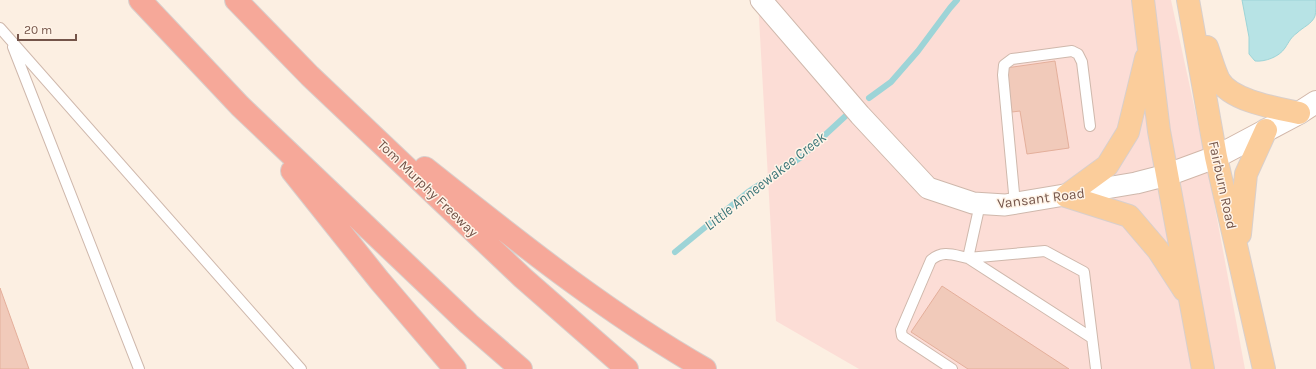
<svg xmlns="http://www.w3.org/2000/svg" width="1316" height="369" font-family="Karla,sans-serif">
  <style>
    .commercial { fill: #fcddd6 }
    .water { fill: #b7e3e5; stroke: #9dd4d7 }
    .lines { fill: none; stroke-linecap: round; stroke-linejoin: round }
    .stream { stroke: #9dd4d7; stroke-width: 6 }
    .building { fill: #f1caba; stroke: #e4af9b }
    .lane-casing { stroke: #cfb8ac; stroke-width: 12 }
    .street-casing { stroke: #cfb8ac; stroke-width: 23 }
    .secondary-casing { stroke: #d2b7a9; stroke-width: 24 }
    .primary-casing { stroke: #d8cfcc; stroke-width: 24 }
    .highway-casing { stroke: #d8cfcc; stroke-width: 24 }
    .lane { stroke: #fff; stroke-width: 10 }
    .street { stroke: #fff; stroke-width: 21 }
    .secondary { stroke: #fff; stroke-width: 22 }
    .primary { stroke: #fbcd9b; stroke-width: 22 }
    .highway { stroke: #f6a899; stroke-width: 22 }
    .labels { text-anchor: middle; stroke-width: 3; stroke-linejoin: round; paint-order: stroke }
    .street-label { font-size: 14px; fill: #745449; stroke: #fff4e8 }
    .water-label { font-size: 15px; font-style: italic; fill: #3c7679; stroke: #fff4e8 }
  </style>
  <rect width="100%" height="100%" fill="#fcefe2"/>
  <path class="commercial" d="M758,0H1171L1208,170L1245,369H859L776,321Z"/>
  <path class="water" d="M1242,0H1316C1316,5 1316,12 1315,16C1312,24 1303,27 1297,33C1291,37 1289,42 1285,48C1279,57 1265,62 1255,61L1249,54V37Z"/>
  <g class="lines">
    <path class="stream" d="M869,98L891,82L918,51L950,8L957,0
      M675,252L748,192L800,158L851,111"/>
  </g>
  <path class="building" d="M1055,61L1069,148L1027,154L1020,111L1012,112L1006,68Z
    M942,286L1069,369H968L911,332Z
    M0,288L29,369H0Z"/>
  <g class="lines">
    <g class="lane-casing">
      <path id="lane" d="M0,28L301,369
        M13,47L139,369
        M1015,204L1003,75L1004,65L1012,59L1072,51L1078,54L1082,62L1090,126
        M968,258L1045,251L1084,272L1096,369
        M968,258L1092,338
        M952,369L902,336L901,330L931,260C943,250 953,255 968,258L980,204"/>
    </g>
    <g class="street-casing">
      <path id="street" d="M761,0L860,115L928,188L973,203L1005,205L1136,183L1167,175"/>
    </g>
    <g class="secondary-casing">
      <path id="secondary" d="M1167,175L1216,157L1299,113L1316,102"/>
    </g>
    <g class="primary-casing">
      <path id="primary" d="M1143,0L1159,131L1203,369
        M1188,0L1216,157L1264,369
        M1207,47C1211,58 1214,70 1219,80C1231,101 1276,108 1299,113
        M1066,196L1107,166L1128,132L1146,58
        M1066,196L1129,216L1158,250L1184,290
        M1240,234L1246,174L1266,130"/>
    </g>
    <g class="highway-casing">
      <path id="highway" d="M140,0L240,106L469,324L521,369
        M236,0L310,76L523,278L627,369
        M425,168C515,239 605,312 705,369
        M292,171L379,280L455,369"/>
    </g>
    <use href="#lane" class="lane"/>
    <use href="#street" class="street"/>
    <use href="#secondary" class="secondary"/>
    <use href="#primary" class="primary"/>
    <use href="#highway" class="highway"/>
  </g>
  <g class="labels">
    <g class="street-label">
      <text transform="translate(1223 185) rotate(78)" y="5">Fairburn Road</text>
      <text transform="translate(428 188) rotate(44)" y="5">Tom Murphy Freeway</text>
      <text transform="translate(1041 198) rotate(-7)" y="5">Vansant Road</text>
    </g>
    <g class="water-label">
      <text transform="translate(765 181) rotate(-38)" y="5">Little Anneewakee Creek</text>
    </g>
  </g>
  <path d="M18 34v6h58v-6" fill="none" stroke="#745449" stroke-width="2"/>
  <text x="24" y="34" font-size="12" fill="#745449" stroke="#fff4e8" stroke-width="3" paint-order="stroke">20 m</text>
</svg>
